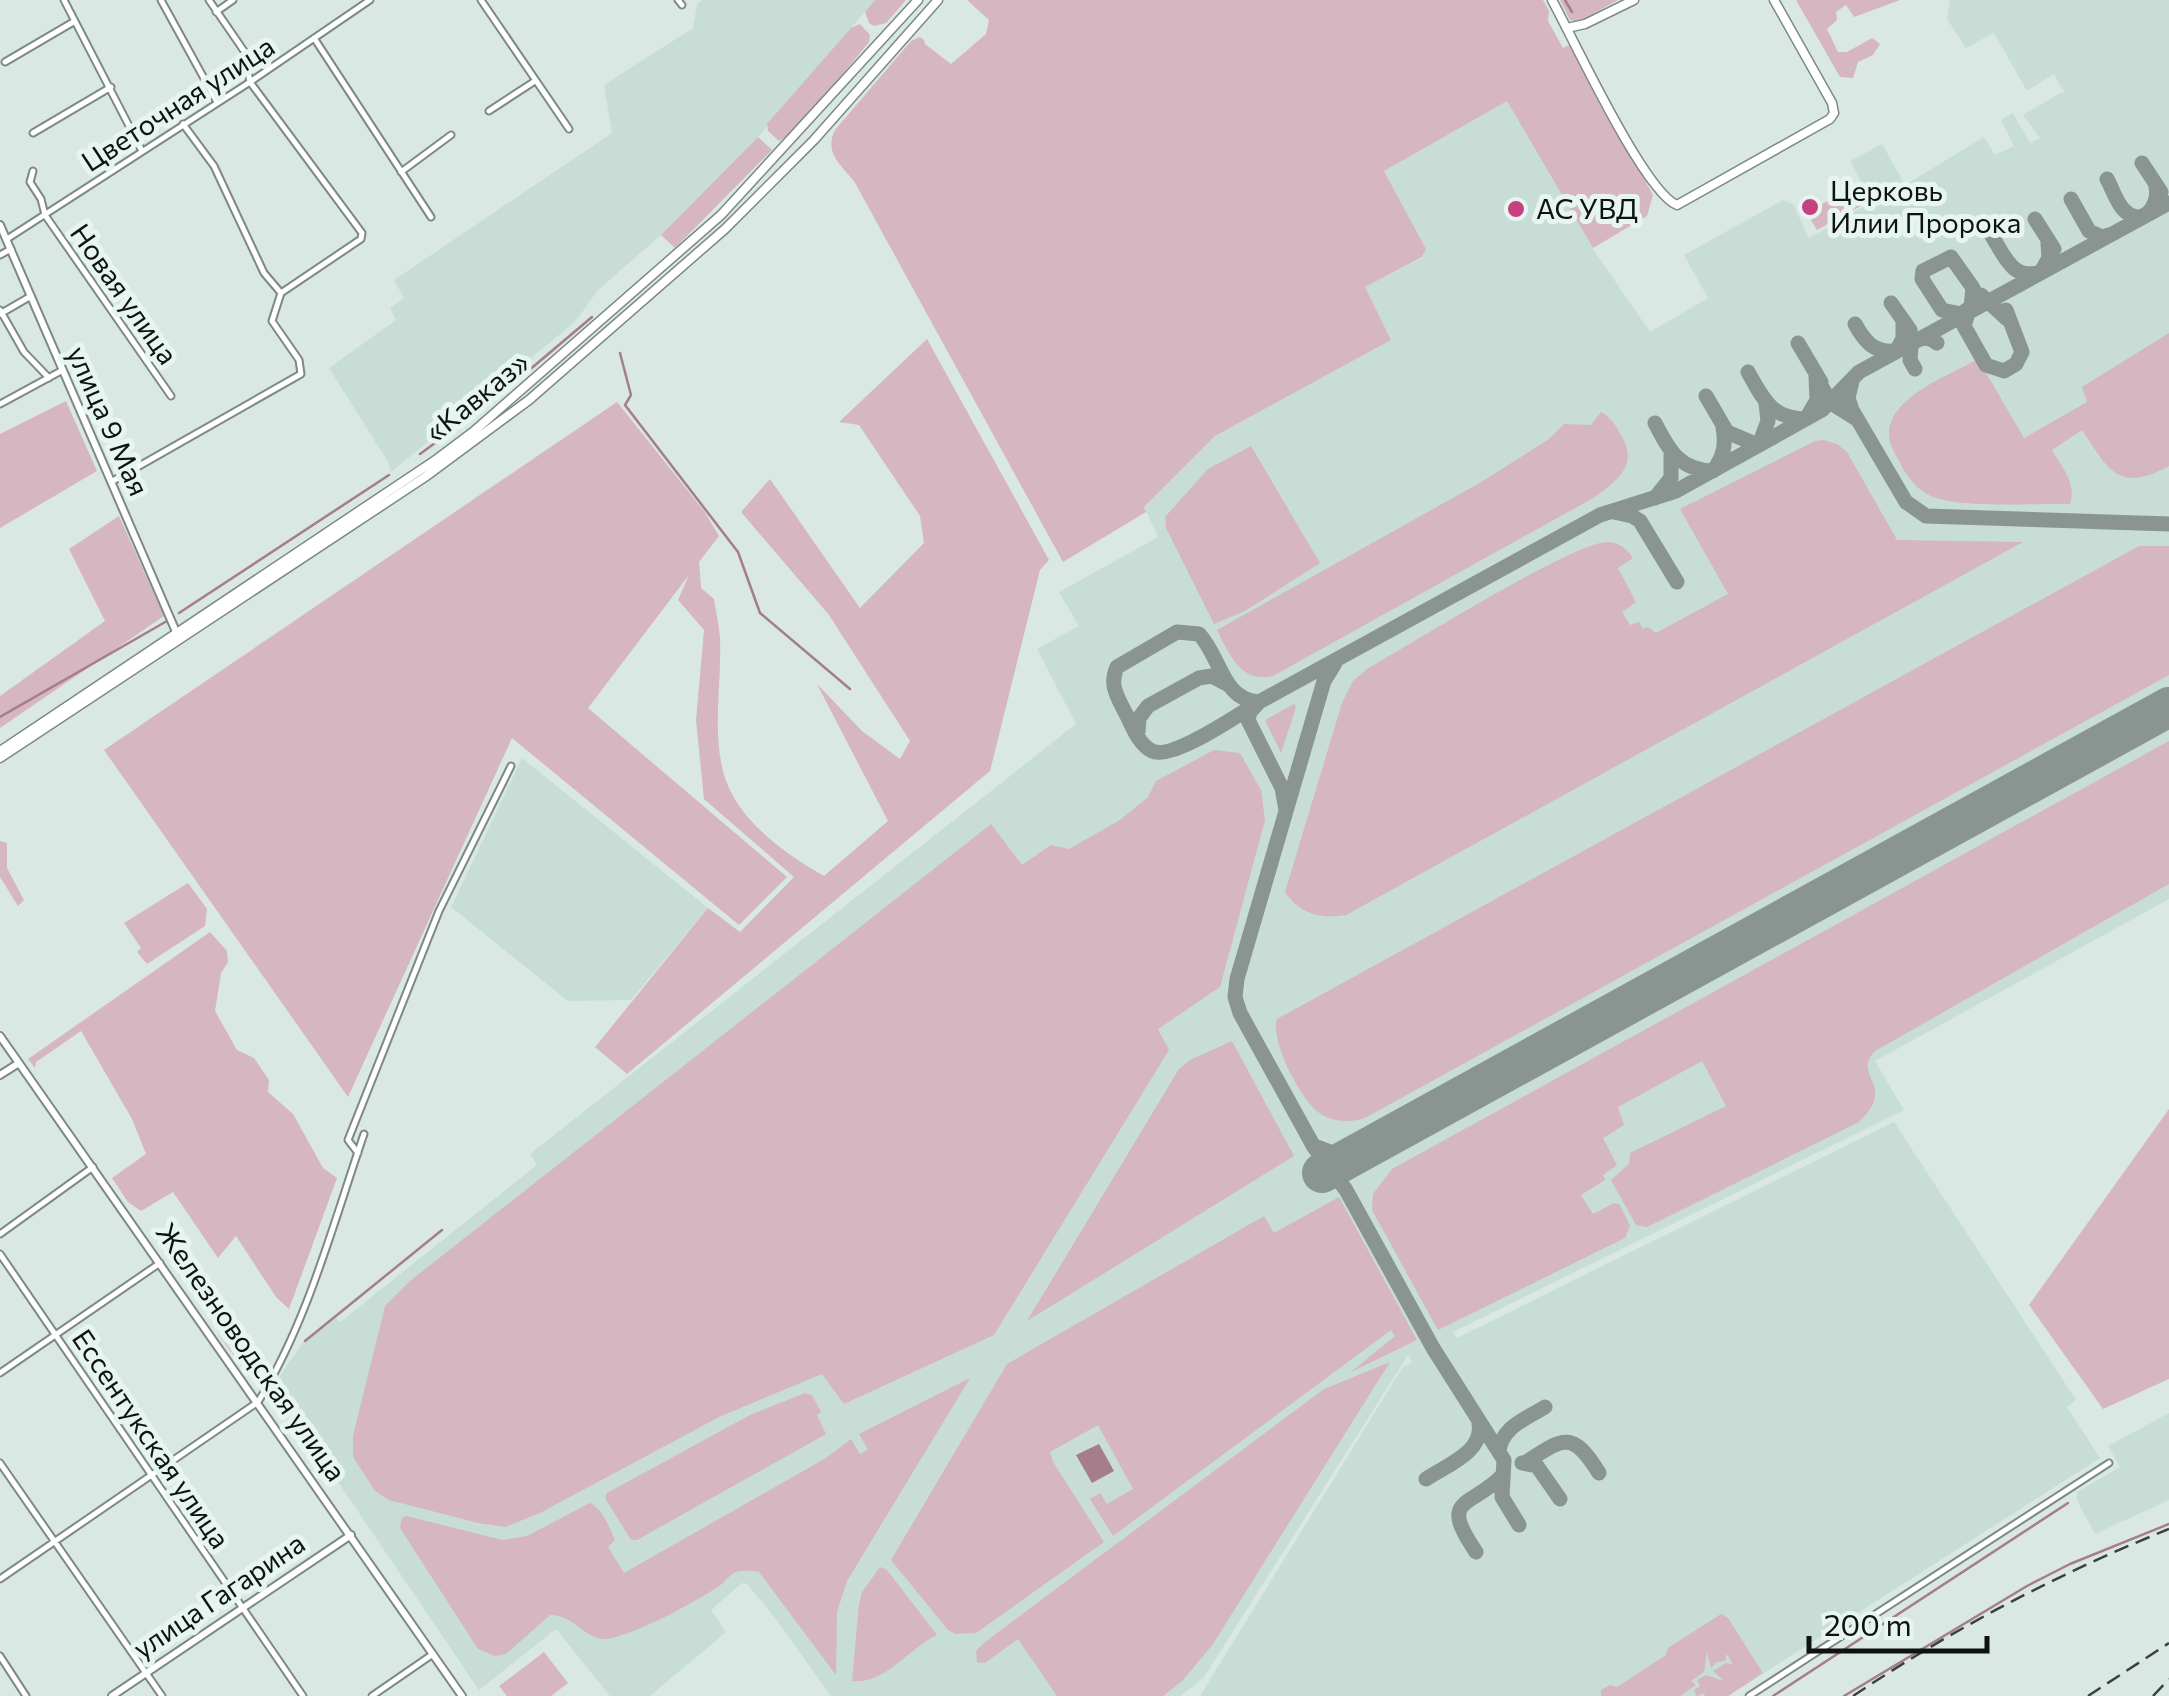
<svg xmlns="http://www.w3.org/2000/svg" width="2169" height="1696" font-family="Commissioner,sans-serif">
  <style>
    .built { fill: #c7ddd6 }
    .green { fill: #d6b6c1 }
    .water { fill: #a57d8b }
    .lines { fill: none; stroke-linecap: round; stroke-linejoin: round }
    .stream { stroke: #a57d8b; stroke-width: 2.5 }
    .taxiway { stroke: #8a9491; stroke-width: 15 }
    .runway { stroke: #8a9491; stroke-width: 40 }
    .minor-casing { stroke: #7c8985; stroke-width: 9 }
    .tertiary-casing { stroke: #7c8985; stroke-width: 10 }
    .secondary-casing { stroke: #7c8985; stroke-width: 10 }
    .primary-casing { stroke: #7c8985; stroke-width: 11 }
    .trunk-casing { stroke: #7c8985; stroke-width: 11 }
    .minor { stroke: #fff; stroke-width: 5 }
    .tertiary { stroke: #fff; stroke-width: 6 }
    .secondary { stroke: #fff; stroke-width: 6 }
    .primary { stroke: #fff; stroke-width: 8 }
    .trunk { stroke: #fff; stroke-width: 8 }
    .rail { stroke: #3b413f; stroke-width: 2.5; stroke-dasharray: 15 8; stroke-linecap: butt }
    .poi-dot { fill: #c7407f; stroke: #e7f5f0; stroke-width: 4 }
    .labels { text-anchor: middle; stroke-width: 10; stroke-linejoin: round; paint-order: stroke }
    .street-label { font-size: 28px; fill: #0e1211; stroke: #e7f5f0 }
    .poi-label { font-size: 28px; fill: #0e1211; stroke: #e7f5f0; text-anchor: start }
  </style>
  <rect width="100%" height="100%" fill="#dae8e3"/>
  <path class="built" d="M703,0H875L758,137L661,235L598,290L575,322L391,472L388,462L329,368L396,320L390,308L404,298L394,280L612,133L604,85L693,28L697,4Z
    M1950,0H2169V899L1875,1061L1904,1110L1453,1332L1457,1338L1894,1122L2076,1400L2067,1407L2100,1458L1728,1696H1200L1402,1368L1412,1362L1408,1355L1204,1677L1181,1696H831L776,1619L747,1584L742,1583L711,1610L726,1632L650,1696H610L556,1629L479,1690L273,1386L302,1344L336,1318L340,1322L537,1165L530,1154L1076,724L1037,649L1079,626L1059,592L1158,537L1144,507L1215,436L1391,340L1364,287L1422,258L1426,249L1384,171L1507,100L1595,252L1650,332L1708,298L1684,255L1783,200L1793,204L1809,238L1872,202L1850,161L1882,144L1905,185L1984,137L1995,155L2014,146L2001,120L2013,113L2030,143L2040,138L2023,115L2062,92L2066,96L2054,74L2027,91L1994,33L1966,48L1947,19Z
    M522,758L708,908L631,1000L568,1001L451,907Z
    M2169,1413V1500L2095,1534L2077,1500V1492L2120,1467L2108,1446Z"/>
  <path class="green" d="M875,0H906L886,23L874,26L869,23L865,12Z
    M967,0H1543L1549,11L1548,21L1563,48L1569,45L1653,195L1647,216L1593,248L1507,101L1384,171L1426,249L1422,257L1365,287L1391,340L1215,436L1144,507L1146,512L1063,562L854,181C840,164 824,152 835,130L911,41L920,37L924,40L925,44L951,64L986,34L989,20Z
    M1560,0H1618L1578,22L1570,20Z
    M1796,0H1900L1854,17L1846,5L1836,12L1837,20L1827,29L1838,52H1847L1872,38L1880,44L1873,55L1858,62L1853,78L1840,77Z
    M860,24L870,35L869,42L796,131L779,141L768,131L767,124L851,28Z
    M758,137L772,150L675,248L661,235Z
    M1861,188L1868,202L1817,230L1811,220L1821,212L1822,204L1833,198L1836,202Z
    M2169,333V466C2118,494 2108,469 2082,430L2052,450C2062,467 2077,484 2070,504C2034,503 1963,509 1931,496C1918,491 1906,476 1900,463C1896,455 1889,444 1889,435C1888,397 1950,375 1978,359L2024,438L2087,402L2082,387Z
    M927,339L1049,560L1040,570L990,771L627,1074L595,1047L708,908L740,932L794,877L704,799L696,720L704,630L678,600L689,575L588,708L787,877L739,925L512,738L348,1097L104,750L617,402L704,511L719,536L699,562L701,588L714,599C716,612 719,625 720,638C722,682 712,727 723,771C735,819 784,853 824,876L888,821L817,684L862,731L900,759L910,741L829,615L741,512L770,479L860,608L924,543L920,516L859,425L839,422Z
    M66,401L97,471L0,528V434Z
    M1601,412C1612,418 1616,426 1622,437C1638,466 1617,480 1595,497L1273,676C1240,683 1230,655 1217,630L1483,481L1549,439L1564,424L1591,425Z
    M1823,440L1837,444L1847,452L1897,540L2023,542L1346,915C1320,919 1300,914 1285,892L1342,703L1353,681L1367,669C1408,646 1573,542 1608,542C1619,542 1628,550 1633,558L1618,568L1636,602L1622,612L1630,625L1639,622L1643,629L1648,627L1656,633L1728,594L1680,509L1815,441Z
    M1251,446L1320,563L1245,611L1214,624L1166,528L1165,517L1208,469Z
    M119,516L164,616L0,728V696L105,621L69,549Z
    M2139,546H2169V675L1365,1118C1350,1123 1331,1122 1318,1112C1300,1098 1270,1041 1277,1019Z
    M1294,704L1296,707L1281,753L1265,720Z
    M2169,741V884L1875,1051C1851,1076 1898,1085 1859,1122L1647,1227L1636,1225L1611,1180L1629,1164L1630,1153L1726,1106L1702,1061L1618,1107L1624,1125L1603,1138L1617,1165L1603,1175L1605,1180L1581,1195L1593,1214L1614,1203L1620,1205L1630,1226L1625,1238L1438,1330L1372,1210L1373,1194L1392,1169Z
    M1214,750L1240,753L1261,790L1265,820L1220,987L1158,1029L1169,1050L994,1335L844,1404L822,1374L719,1417L540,1513L505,1527L478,1523L389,1500L375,1491L353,1457V1436L385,1306L410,1281L991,824L1022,865L1051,845L1069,849L1120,820L1148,797L1156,781Z
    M0,841L7,843V868L24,900L18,906L0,877Z
    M188,883L207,909L205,926L147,964L137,952L141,948L124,923Z
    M210,932L227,951L228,962L221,973L215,1011L237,1050L254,1058L269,1080L268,1092L293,1114L323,1168L337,1178L289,1309L276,1297L236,1236L218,1258L173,1192L141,1211L128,1202L112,1178L146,1154L132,1119L81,1031L36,1062L35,1068L28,1059Z
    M1232,1041L1294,1156L1027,1321L1179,1069L1190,1060Z
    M2169,1109V1379L2103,1409L2029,1305Z
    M1339,1197L1417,1340L1351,1372L1395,1336L1391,1330L1113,1536L1090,1499L1100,1493L1107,1504L1133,1489L1098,1425L1050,1452L1053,1462L1104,1542L976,1633L956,1634L948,1630L891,1560L1007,1364L1264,1216L1274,1233Z
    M216,1332L234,1353L242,1348L260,1376L266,1378L259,1388Z
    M1390,1362L1213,1644L1183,1680L1163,1696H1057L1018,1639L985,1663L977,1662L976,1651L985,1642L1324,1389Z
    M970,1378L847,1581L837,1612L836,1675L759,1572C752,1571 743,1570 736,1572C729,1575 724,1583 718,1587C687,1606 648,1628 612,1638C587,1645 575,1614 550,1615L506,1654L495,1656L478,1649L400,1528L402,1518L406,1516L502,1540L527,1536L590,1503C603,1509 609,1527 615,1540L608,1547L624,1573L826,1458L851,1439L860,1454L868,1450L859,1434Z
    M805,1393L812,1395L821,1412L817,1415L826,1434L637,1540H631L605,1498L607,1493L750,1415Z
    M880,1567L887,1570L937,1635C909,1648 885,1685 852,1681L859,1604L862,1592Z
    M1721,1614L1728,1618L1763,1673L1728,1696H1704L1705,1693L1696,1696L1694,1690L1700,1686L1697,1680L1706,1675L1724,1681L1713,1671L1726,1663L1733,1665L1727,1654L1725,1661L1717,1662L1711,1668L1707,1652L1704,1672L1691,1681L1696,1685L1680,1696H1601V1690L1610,1685L1617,1687L1666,1655L1668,1648Z
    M544,1652L568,1683L551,1696H507L499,1686Z"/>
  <path class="water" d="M1099,1444L1114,1471L1092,1483L1076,1455Z"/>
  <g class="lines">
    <path class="stream" d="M1565,0L1572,12
      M620,353L631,395L625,405L738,552L760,613L850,689
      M420,454L495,399L592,317
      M179,613L389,475
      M0,717L167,621
      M305,1341L442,1230
      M1773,1696L2068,1503
      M1844,1696L2027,1586L2070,1564L2169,1524"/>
    <path class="taxiway" d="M2142,163L2161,192
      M2107,179C2112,188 2116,201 2123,209C2141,229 2160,207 2156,187
      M2071,199L2089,231L2102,237L2109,235
      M2035,219L2054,249
      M1992,236C2005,257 2013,281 2041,272L2049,258L2048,243
      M1951,257L1973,288L1971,307L1961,314L1942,310L1922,279L1923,271Z
      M1981,295L2007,319
      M1891,303L1910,330
      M1969,310L1964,326L1986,365L2004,371
      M1855,324C1865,342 1874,353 1896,351L1903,339V324
      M1798,343L1821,382
      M1915,369L1910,360L1911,345C1920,337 1927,336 1937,343
      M2004,371L2016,364L2022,352L2006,310
      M1748,372C1763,399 1772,419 1806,419L1817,400L1816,377L1831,403L1858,420
      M1852,381L1848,398L1852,410L1906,502L1926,516L2169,524
      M1706,396L1727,432L1755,444L1759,445L1768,421L1766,403
      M1655,423C1669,450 1679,470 1713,471C1724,456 1726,445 1723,427
      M1655,498L1671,478V454
      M1614,512L1632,516L1640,521L1677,582
      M1335,663L1324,681L1237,979L1235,997L1240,1013L1314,1147L1346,1190L1433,1348L1504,1460L1502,1497L1519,1525
      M1138,732L1139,718L1148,706L1199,678L1212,676L1229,685
      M1286,810L1282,788L1248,720L1250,712L1259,702C1222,700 1221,657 1199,634L1177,632L1117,667C1109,685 1117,696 1125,712C1132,725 1138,744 1152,751C1172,761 1239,714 1259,702L1600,515L1676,491L1822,410L1859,372L2169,203
      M1317,1147L1338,1155L1358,1153
      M1499,1452C1501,1427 1526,1419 1545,1407
      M1522,1463L1537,1466L1560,1499
      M1525,1463C1563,1438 1572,1429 1599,1473
      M1426,1479C1447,1465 1484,1452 1479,1423
      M1476,1552C1438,1496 1470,1509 1503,1475"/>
    <path class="runway" d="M1322,1173L2169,707"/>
    <g class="minor-casing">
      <path id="minor" d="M64,0L142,151
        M161,0L217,102
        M481,0L569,129
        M678,0L682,5
        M216,12L233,0
        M314,38L431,217
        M5,62L75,21
        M489,111L535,81
        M183,124L214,166L264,273L281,293
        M33,133L111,87
        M33,171L30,182L41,199L45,215L171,396
        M401,172L451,135
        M7,239L250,82L370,0
        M0,255L11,249
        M0,310L24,352L49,378
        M0,314L31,296
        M0,404L61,371
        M111,482L301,374L299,360L272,321L281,293L361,239L362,233L250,82L244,51L209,0
        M358,1153L348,1140L439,911L511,766
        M0,1234L93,1167
        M0,1254L303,1696
        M0,1373L160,1263
        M0,1463L162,1696
        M0,1579L258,1402C308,1321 333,1224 364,1134
        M0,1656L26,1696
        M372,1696L433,1654
        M1749,1696L2109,1463"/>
    </g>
    <g class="tertiary-casing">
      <path id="tertiary" d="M0,225L177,634
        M112,1696L351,1535"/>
    </g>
    <g class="secondary-casing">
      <path id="secondary" d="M0,1036L462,1696
        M0,1075L19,1063"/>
    </g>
    <g class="primary-casing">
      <path id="primary" d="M1552,0C1573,38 1644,192 1677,205L1830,119L1834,113L1832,103L1774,0
        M1567,28L1585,24L1634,0"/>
    </g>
    <g class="trunk-casing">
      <path id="trunk" d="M0,751L437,459L473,432L721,215L918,0
        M0,758L425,477L529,400L725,229L814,140L938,0"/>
    </g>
    <use href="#minor" class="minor"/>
    <use href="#tertiary" class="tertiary"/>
    <use href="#secondary" class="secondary"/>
    <use href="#primary" class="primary"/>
    <use href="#trunk" class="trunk"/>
    <path class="rail" d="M1853,1696C1953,1629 2057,1574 2169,1529
      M2088,1696L2169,1643
      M2153,1696L2169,1679"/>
  </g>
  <g class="poi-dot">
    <circle cx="1810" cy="207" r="10"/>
    <circle cx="1516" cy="209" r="10"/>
  </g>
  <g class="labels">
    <g class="street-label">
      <text transform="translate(178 104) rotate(-33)" y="10">Цветочная улица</text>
      <text transform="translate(124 294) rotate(55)" y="10">Новая улица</text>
      <text transform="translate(477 397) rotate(-39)" y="10">«Кавказ»</text>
      <text transform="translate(108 421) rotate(66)" y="10">улица 9 Мая</text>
      <text transform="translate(251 1352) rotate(55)" y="10">Железноводская улица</text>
      <text transform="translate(151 1439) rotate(56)" y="10">Ессентукская улица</text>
      <text transform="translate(219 1596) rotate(-34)" y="10">улица Гагарина</text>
    </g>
    <g class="poi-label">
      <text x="1830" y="201">Церковь<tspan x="1830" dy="32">Илии Пророка</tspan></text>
      <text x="1536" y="219">АС УВД</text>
    </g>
  </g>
  <path d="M1809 1636v15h178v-15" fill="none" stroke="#0e1211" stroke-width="5"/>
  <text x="1824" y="1636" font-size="30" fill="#0e1211" stroke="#e7f5f0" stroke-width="8" paint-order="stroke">200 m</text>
</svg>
